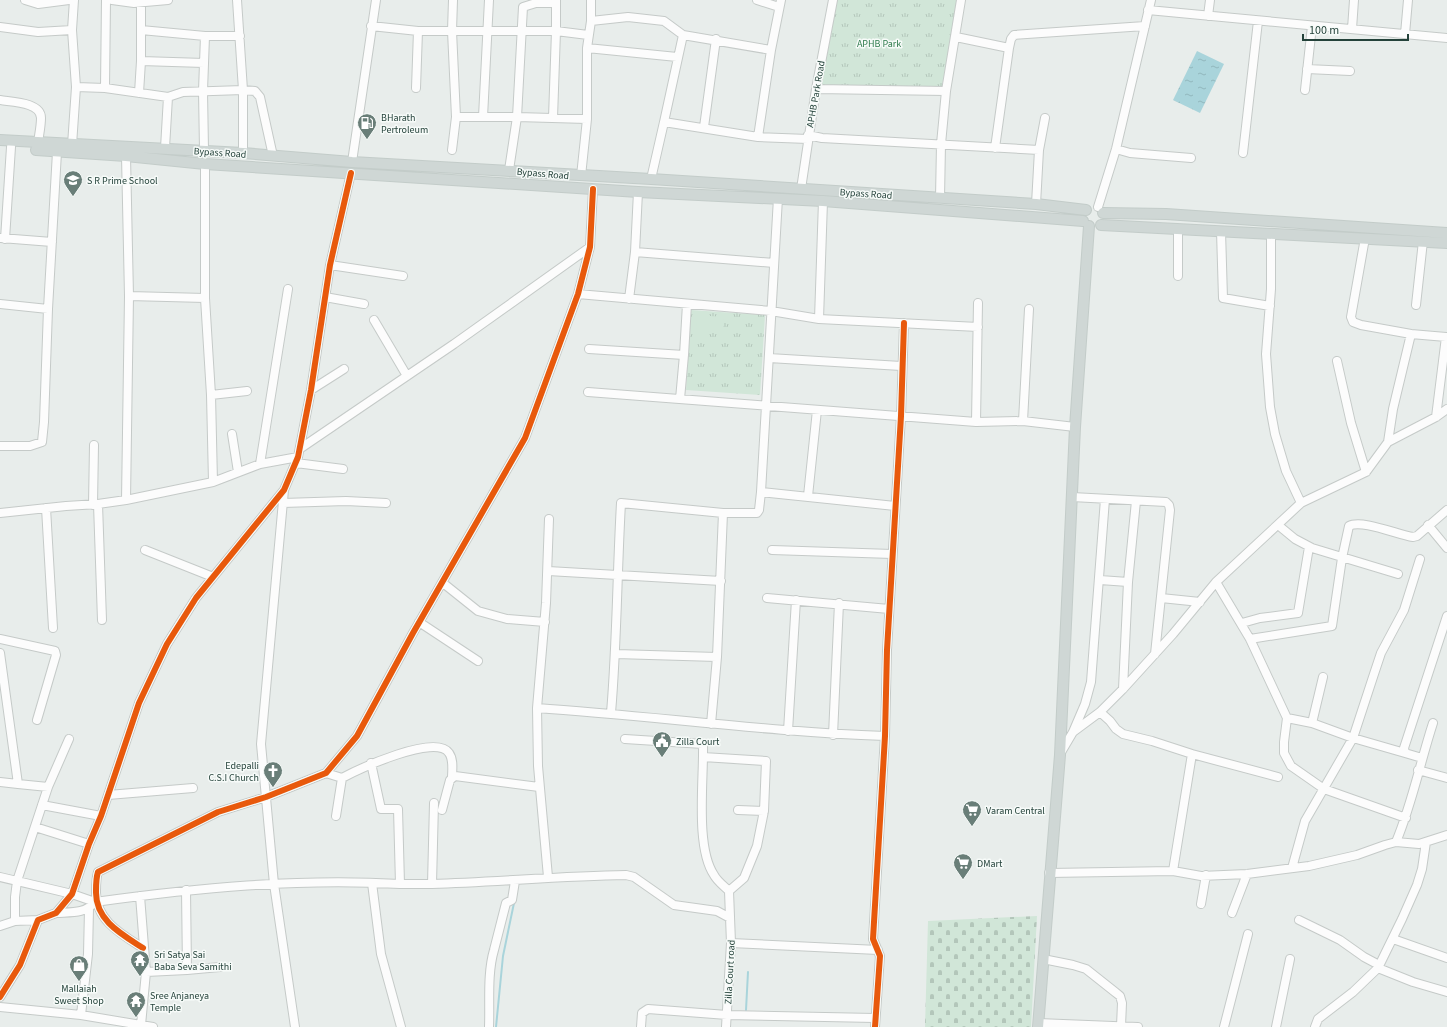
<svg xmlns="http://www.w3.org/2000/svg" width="1447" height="1027" font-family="'Source Sans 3',sans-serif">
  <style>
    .grass { fill: url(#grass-tufts) }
    .cemetery { fill: url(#cemetery-stones) }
    .garden { fill: #d1e6d8 }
    .water { fill: url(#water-ripples) }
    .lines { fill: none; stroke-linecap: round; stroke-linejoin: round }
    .stream { stroke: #a9d4db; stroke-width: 2 }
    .minor-casing { stroke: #c5cac8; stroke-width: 10 }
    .major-casing { stroke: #c3ccc9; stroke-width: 12 }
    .minor { stroke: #fcfcfc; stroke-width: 8 }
    .major { stroke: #cfd7d5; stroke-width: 10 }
    .cycleway-casing { stroke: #f7fbf9; stroke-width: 8 }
    .cycleway { stroke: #e8590c; stroke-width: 6 }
    .labels { text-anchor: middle; stroke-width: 3; stroke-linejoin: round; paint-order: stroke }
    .park-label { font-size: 10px; fill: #2d7a4b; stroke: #f7fbf9 }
    .street-label { font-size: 10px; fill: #24423a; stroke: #f7fbf9 }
    .poi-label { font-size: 10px; fill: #24423a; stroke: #f7fbf9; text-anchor: start }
  </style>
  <defs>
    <pattern id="grass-tufts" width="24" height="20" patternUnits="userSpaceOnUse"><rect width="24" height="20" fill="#d1e6d8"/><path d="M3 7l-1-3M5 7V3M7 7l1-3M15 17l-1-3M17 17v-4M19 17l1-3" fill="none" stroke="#b3c6ba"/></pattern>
    <pattern id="cemetery-stones" width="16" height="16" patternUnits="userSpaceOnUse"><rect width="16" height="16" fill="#d1e6d8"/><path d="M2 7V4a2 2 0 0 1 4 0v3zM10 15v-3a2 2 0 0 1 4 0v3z" fill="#b3c6ba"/></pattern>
    <pattern id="water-ripples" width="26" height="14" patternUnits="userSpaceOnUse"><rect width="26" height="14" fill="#a9d4db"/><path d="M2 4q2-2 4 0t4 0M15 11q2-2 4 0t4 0" fill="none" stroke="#91b7bd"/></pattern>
  </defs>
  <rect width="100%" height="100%" fill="#e8edeb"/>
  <path class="grass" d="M837,0H957L942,87L821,85Z
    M691,310L765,315L760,395L686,390Z"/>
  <path class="cemetery" d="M1037,916L1031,1027H925L928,921Z"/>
  <path class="garden" d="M697,315L724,317L723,332L696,331Z"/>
  <path class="water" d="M1197,51L1224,64L1200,113L1173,100Z"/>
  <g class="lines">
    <path class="stream" d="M746,1010L748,972
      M496,1027L503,956L514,903"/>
    <g class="minor-casing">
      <path id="minor" d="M25,0L38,4L69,0
        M112,0L134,3L168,0
        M237,0L243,90V153
        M453,0L452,31H556L553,118
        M556,0V31L588,35
        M757,0L779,7
        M1148,10L1447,38
        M1208,16L1210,0
        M591,21L628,17L664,21L683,35
        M371,26L418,31
        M0,27L38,32L72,30
        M1352,29L1354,0
        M141,30L205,36H240
        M1405,34L1408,0
        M956,37L1009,48
        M587,48L677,57
        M771,50L781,0
        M141,61L204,63
        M1307,69L1350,71
        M76,87L105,88L168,97L183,92L243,90L255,91L260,97L273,156
        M105,88L106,0
        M416,88L418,31H452L456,117H517L587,119
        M816,89L946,91
        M1305,90L1312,26
        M139,93L141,61V0
        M0,100C11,102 41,102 41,118C41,126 39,135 38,143
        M483,117L489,0
        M704,127L716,39
        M808,135L822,138L1039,150
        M758,137L771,50L683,35L664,122L758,137L808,139
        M72,145L76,87L72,30L74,0
        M165,148L168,97
        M995,148L1009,48L1011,39L1014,35L1145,26
        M1116,149L1130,153L1191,158
        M204,150L203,91L205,36
        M452,150L456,117
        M1243,153L1258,21
        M126,156L129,296L205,298
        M352,162L376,0
        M205,164V298L211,395L213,482L260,464L298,457
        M509,170L517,117L523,7L536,3H556
        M581,176L587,119V48L591,21V0
        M651,179L664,122
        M801,189L816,89L833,0
        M638,192L635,252L774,263
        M940,198L941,144L946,91L961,0
        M1036,204L1039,150L1045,118
        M1098,207L1116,149L1151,0
        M1221,231L1223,298L1270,306
        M1271,234V289L1266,354L1270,407L1275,434L1286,471L1301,503
        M1,238L52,242
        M1365,238L1351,317L1353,322L1361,325L1411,334L1446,337L1436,417
        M5,239L11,147
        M330,265L403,276
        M1178,276V229
        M578,294L771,311L819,319L823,201
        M129,296L126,500L213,482
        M325,297L364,304
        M629,299L635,252
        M0,304L48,309
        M1416,305L1423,241
        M819,319L978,327
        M374,320L407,376
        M589,349L684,355L680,399
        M684,355L687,304
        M769,358L901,366
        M1337,361L1351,423L1366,472
        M311,390L344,369
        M588,392L976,422L1023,421L1075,427
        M211,395L247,391
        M1023,421L1029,309
        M976,422L978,303
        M232,434L238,472
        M1388,442L1393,409L1411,334
        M0,446H30L42,442L44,422L48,309L57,152
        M301,448L454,344L590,247
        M296,463L343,469
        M260,464L288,289
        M284,490L261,744L274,884L295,1027
        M761,492L778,198
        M808,496L817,410
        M1072,497L1166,502L1169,505L1170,510L1155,654
        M283,503L346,501L386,503
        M98,504L126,500
        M93,505L94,445
        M46,508L53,628
        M0,513L66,506L98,504L102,620
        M723,513H757L759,510L761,492L895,506
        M1278,525L1295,539L1312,548L1398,574
        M1428,525L1447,548
        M145,550L213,577
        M772,550L892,554
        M548,571L721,581
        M1100,580L1128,582
        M1216,582L1250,639L1287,718L1284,742V753L1291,766L1324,789L1406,818
        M443,583L478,611L507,619L545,622
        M767,598L889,609
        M1161,598L1200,602
        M419,622L478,661
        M1242,623L1260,618L1298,613L1309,547
        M0,639L55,651L56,655L37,720
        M1250,639L1332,626L1342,558L1349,526C1362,519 1398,535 1413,537L1417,536L1447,510
        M0,653L18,784L0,782
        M616,654L717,657
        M1123,689L1128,582L1136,501
        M537,708C654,716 769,732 885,736
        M1100,712L1110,721L1116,729L1123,734L1152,741L1192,754
        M611,713C617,643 617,573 621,503L723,513L717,657L711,724
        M1287,718L1312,723L1353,738L1405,753
        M1312,723L1323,677
        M788,731L796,600
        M1073,732L1085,704L1091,682L1105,499
        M833,735L839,603
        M625,739L703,744C704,779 695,847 714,875C717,881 724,886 729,891
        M1060,754L1073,732L1100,712L1123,689L1173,634L1216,582L1301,503L1366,472L1388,442L1436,417L1447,409
        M703,757L766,761L764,811L757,846L744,878L729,891L731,943L726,1027
        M1422,758L1405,753L1404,748L1447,616
        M371,763L381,809H398L400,884H432L434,803
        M1418,770L1447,778
        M326,773L342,778L336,816
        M342,778C359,769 436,733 449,753C454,760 452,770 452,778
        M18,784L48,787
        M108,795L193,788
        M42,805L101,816
        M442,810L450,780L455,776L539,787
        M738,810L764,811
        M35,827L89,844
        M1396,842C1412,804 1420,763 1433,723
        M1292,868L1305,821L1353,738L1374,674L1381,653L1404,610L1420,559
        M1173,871L1192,754L1278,777
        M1049,873L1173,871L1201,876L1247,874L1309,866L1357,855L1385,845L1396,842L1419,844L1447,835
        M0,877L72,894L95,902
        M548,877L538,766L537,708L546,603L549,519
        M372,883L381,954L401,1027
        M432,884C497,882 561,876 626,875L634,877L674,905L717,911L730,918
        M186,890L187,970L220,967
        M140,896L146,972L141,1025
        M1201,904L1206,875
        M56,913C71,912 85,914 95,902C196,888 298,878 400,884
        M1232,913L1247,874
        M1299,920L1340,940L1364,957L1379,965
        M15,921V897L17,881L48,787L69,739
        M0,926L15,921L38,920
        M1393,939L1447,958
        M731,943L878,950
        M143,948C121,934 95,920 96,891C96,884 96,878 98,872L218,812L266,797L326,773L357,736L413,633L525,438L578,294L590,247L593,189
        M1043,959L1073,965L1086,969L1115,992L1120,996L1122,1003L1121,1026
        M1378,968L1413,982L1447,992
        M146,972L187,970
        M0,997L20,965L38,920L56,913L72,894L89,844L101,816L139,703L167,644L196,598L284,490L298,457L311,390L330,265L351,173
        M0,1007L81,1015L153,1027
        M81,1015L88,954L89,909
        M1038,1023L1138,1027
        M489,1027C490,1002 487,974 494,950C498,934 502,919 506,903L512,900L515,881
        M641,1027L642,1013L648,1009L727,1015L875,1018
        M875,1027L880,956L873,939L885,736L887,650L901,416L904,323
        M1224,1027L1248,934
        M1276,1027L1290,959
        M1315,1027L1318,1019L1353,992L1378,968L1402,919L1417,885L1422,869L1426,842"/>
    </g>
    <g class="major-casing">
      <path id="major" d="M0,140L243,153L352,162L651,179L1036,204L1086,210
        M36,150L126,156L205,164L638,192L823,201L1083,221
        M1103,213L1166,214L1447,233
        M1101,225L1447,243
        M1038,1027L1060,755L1075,427L1089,226"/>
    </g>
    <use href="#minor" class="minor"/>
    <use href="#major" class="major"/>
    <g class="cycleway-casing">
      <path id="cycleway" d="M143,948C121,934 95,920 96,891C96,884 96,878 98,872L218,812L266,797L326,773L357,736L413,633L525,438L578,294L590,247L593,189
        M0,997L20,965L38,920L56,913L72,894L89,844L101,816L139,703L167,644L196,598L284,490L298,457L311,390L330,265L351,173
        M875,1027L880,956L873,939L885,736L887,650L901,416L904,323"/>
    </g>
    <use href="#cycleway" class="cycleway"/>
  </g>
  <defs>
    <g id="fuel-pin" transform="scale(1)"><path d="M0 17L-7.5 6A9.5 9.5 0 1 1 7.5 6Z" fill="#697e78" stroke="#f7fbf9"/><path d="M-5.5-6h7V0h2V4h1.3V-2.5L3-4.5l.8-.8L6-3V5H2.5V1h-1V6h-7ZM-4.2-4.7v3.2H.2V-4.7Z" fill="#fff"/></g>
    <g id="school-pin" transform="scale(1)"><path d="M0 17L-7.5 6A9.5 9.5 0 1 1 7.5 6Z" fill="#697e78" stroke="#f7fbf9"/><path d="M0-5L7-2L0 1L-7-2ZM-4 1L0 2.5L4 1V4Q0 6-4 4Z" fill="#fff"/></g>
    <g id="civic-pin" transform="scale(1)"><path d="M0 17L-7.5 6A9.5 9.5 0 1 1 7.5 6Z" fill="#697e78" stroke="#f7fbf9"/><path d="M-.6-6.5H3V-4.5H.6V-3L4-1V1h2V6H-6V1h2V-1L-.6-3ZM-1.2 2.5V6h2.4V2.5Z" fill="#fff"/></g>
    <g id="church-pin" transform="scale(1)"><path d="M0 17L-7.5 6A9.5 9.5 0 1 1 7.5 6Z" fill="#697e78" stroke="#f7fbf9"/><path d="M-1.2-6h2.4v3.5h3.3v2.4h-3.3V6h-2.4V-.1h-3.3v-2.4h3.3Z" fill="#fff"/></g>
    <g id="supermarket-pin" transform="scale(1)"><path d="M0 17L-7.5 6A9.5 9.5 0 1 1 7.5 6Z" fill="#697e78" stroke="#f7fbf9"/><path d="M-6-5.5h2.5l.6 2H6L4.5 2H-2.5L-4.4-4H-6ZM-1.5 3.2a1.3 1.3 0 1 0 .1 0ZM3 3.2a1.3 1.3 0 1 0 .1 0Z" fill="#fff"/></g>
    <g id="temple-pin" transform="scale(1)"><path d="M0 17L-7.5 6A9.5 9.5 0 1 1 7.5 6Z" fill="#697e78" stroke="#f7fbf9"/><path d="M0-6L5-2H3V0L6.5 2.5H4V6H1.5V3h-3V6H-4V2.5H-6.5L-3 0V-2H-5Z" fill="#fff"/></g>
    <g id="shop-pin" transform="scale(1)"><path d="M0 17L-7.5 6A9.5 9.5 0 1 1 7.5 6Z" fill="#697e78" stroke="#f7fbf9"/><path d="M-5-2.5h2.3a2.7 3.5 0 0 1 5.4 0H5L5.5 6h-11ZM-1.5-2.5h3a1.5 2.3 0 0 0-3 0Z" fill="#fff"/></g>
  </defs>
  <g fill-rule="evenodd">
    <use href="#fuel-pin" x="367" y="123"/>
    <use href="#school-pin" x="73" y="180"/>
    <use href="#civic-pin" x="662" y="741"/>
    <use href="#church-pin" x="273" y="771"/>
    <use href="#supermarket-pin" x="972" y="810"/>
    <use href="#supermarket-pin" x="963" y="863"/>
    <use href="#temple-pin" x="140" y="960"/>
    <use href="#shop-pin" x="79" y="965"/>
    <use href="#temple-pin" x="136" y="1001"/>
  </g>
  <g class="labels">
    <g class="park-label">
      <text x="879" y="47">APHB Park</text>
    </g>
    <g class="street-label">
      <text transform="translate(815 94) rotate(-80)" y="4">APHB Park Road</text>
      <text transform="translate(220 152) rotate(4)" y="4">Bypass Road</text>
      <text transform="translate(543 173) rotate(5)" y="4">Bypass Road</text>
      <text transform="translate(866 193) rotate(4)" y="4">Bypass Road</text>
      <text transform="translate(729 972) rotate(-87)" y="4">Zilla Court road</text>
    </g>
    <g class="poi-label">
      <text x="381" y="121">BHarath<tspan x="381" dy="12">Pertroleum</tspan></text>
      <text x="87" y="184">S R Prime School</text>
      <text x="676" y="745">Zilla Court</text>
      <text x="259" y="769" text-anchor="end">Edepalli<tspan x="259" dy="12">C.S.I Church</tspan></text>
      <text x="986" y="814">Varam Central</text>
      <text x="977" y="867">DMart</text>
      <text x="154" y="958">Sri Satya Sai<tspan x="154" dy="12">Baba Seva Samithi</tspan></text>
      <text x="79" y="992" text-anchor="middle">Mallaiah<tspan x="79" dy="12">Sweet Shop</tspan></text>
      <text x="150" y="999">Sree Anjaneya<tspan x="150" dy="12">Temple</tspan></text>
    </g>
  </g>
  <path d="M1303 34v6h105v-6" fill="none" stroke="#24423a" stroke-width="2"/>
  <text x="1309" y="34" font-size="12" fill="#24423a" stroke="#f7fbf9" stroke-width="3" paint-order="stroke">100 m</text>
</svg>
